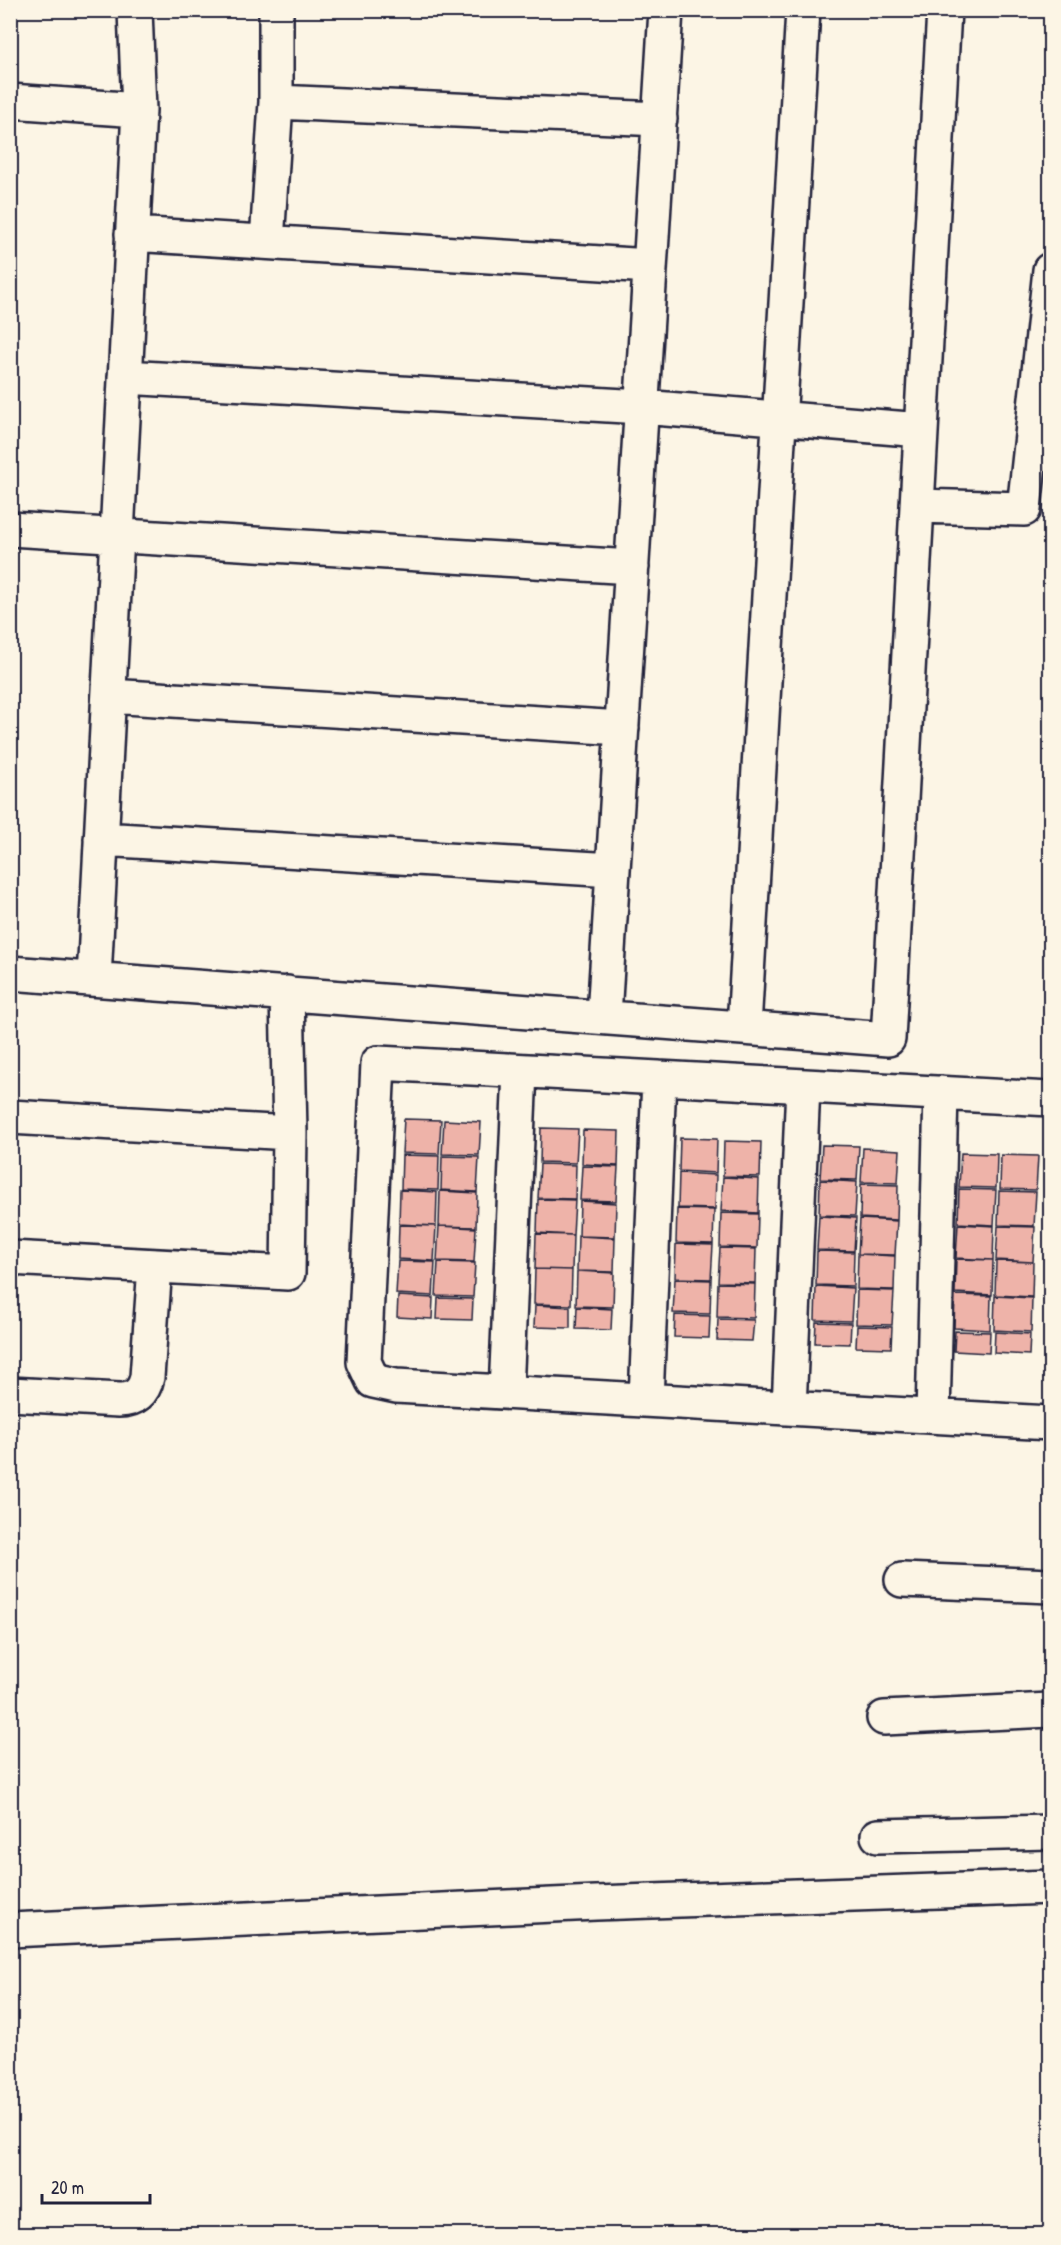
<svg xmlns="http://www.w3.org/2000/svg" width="1061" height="2245" font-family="'Patrick Hand',sans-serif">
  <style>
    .building { fill: #eeb3a9; stroke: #22223b; stroke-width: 1.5 }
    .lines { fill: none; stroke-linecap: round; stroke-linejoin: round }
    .street-casing { stroke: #22223b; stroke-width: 38 }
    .street { stroke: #fcf5e5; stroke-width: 33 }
  </style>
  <rect width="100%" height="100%" fill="#fcf5e5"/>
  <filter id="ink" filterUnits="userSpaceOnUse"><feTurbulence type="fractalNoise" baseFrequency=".0167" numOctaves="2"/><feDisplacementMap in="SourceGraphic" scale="12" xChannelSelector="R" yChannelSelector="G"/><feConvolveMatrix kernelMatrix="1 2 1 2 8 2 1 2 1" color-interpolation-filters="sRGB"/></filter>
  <g filter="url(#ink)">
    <path class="building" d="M404,1119L441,1120L439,1154L402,1153Z
      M444,1120L481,1122L479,1155L442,1154Z
      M541,1128L578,1129L576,1163L540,1162Z
      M583,1130L619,1131L618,1166L582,1164Z
      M680,1138L717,1139L716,1173L679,1171Z
      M724,1141L761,1142L760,1177L723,1176Z
      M822,1145L859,1146L857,1180L820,1179Z
      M863,1148L900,1150L898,1183L861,1182Z
      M961,1153L997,1154L996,1188L959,1187Z
      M402,1155L439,1156L438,1190L401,1189Z
      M1001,1155L1038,1156L1036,1190L1000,1189Z
      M442,1156L479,1157L477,1192L441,1190Z
      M540,1164L576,1165L575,1199L538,1198Z
      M582,1166L618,1167L616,1201L580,1200Z
      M679,1173L716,1175L715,1209L678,1208Z
      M723,1177L759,1179L758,1213L721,1211Z
      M820,1180L857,1182L855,1216L819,1215Z
      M861,1184L898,1185L897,1220L860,1218Z
      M959,1189L996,1190L994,1225L958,1223Z
      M400,1190L437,1192L436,1226L399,1224Z
      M440,1191L477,1193L476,1227L439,1226Z
      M999,1191L1036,1192L1034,1226L998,1225Z
      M538,1199L575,1200L573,1235L537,1233Z
      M580,1201L616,1203L615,1237L579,1236Z
      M677,1209L714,1210L713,1244L676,1243Z
      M721,1213L758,1214L757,1248L720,1247Z
      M819,1216L856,1218L854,1251L817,1250Z
      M860,1219L897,1221L895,1255L858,1254Z
      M958,1224L994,1226L993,1260L956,1258Z
      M399,1225L436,1226L434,1261L398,1259Z
      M439,1226L476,1228L474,1262L437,1261Z
      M998,1226L1035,1227L1033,1262L996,1260Z
      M536,1234L573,1235L572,1270L535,1269Z
      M578,1236L615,1238L614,1272L577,1271Z
      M676,1244L713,1245L711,1279L675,1278Z
      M720,1248L756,1249L755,1283L718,1282Z
      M817,1251L854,1252L853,1286L816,1285Z
      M858,1254L895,1256L894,1290L857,1289Z
      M956,1259L993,1260L992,1295L955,1293Z
      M398,1261L435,1262L433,1296L396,1294Z
      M996,1261L1033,1262L1032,1297L995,1295Z
      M438,1262L475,1263L473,1297L436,1296Z
      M535,1269L572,1270L571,1305L534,1304Z
      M577,1271L614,1273L613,1307L576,1306Z
      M675,1279L711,1280L710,1314L673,1313Z
      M718,1283L755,1284L754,1318L717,1317Z
      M816,1286L853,1288L851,1321L815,1320Z
      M857,1290L894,1291L892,1325L856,1324Z
      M955,1295L991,1296L990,1330L954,1328Z
      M398,1296L433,1298L432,1319L397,1317Z
      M995,1296L1032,1298L1031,1332L994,1330Z
      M438,1298L473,1299L472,1320L437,1319Z
      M535,1305L570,1307V1328L534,1327Z
      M577,1307L612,1309L611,1330L576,1329Z
      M675,1315L710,1316L709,1338L674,1337Z
      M718,1319L754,1320L752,1341L717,1340Z
      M816,1322L851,1323L850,1344L815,1343Z
      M857,1326L892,1327L891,1348L856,1347Z
      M955,1331L990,1332L989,1353L954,1351Z
      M995,1332L1030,1334L1029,1355L994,1353Z"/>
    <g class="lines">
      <g class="street-casing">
        <path id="street" d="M135,10L139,110
          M10,101L139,110L94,979
          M276,102V10
          M132,234L650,266
          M267,242L276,102L660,119
          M125,377L642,407L921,430
          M917,506L1024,509L1050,270
          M10,529L632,567
          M109,696L622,728
          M101,839L613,870
          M10,973L888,1039L944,10
          M604,1016L666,10
          M744,1027L803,10
          M1050,1099L378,1063L364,1362L373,1381L396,1386L1050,1423
          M10,1117L290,1133
          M10,1258L288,1273L290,1133L287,993
          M506,1392L520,1071
          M10,1394L119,1400C135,1400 144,1392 147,1377L155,1266
          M646,1400L659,1078
          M789,1408L803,1086
          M933,1416L941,1093
          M902,1580L1050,1586
          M884,1718L1050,1710
          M878,1836L1050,1832
          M10,1930L596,1903L1050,1887"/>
      </g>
      <use href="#street" class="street"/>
    </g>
  </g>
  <rect width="1061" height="2245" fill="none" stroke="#fcf5e5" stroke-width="36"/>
  <rect x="18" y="18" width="1025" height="2209" fill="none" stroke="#22223b" stroke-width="2" filter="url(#ink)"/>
  <path d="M42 2194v9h108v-9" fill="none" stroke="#22223b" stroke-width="3"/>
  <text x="51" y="2194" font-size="18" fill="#22223b" stroke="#fcf5e5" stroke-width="4.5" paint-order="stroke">20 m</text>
</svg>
